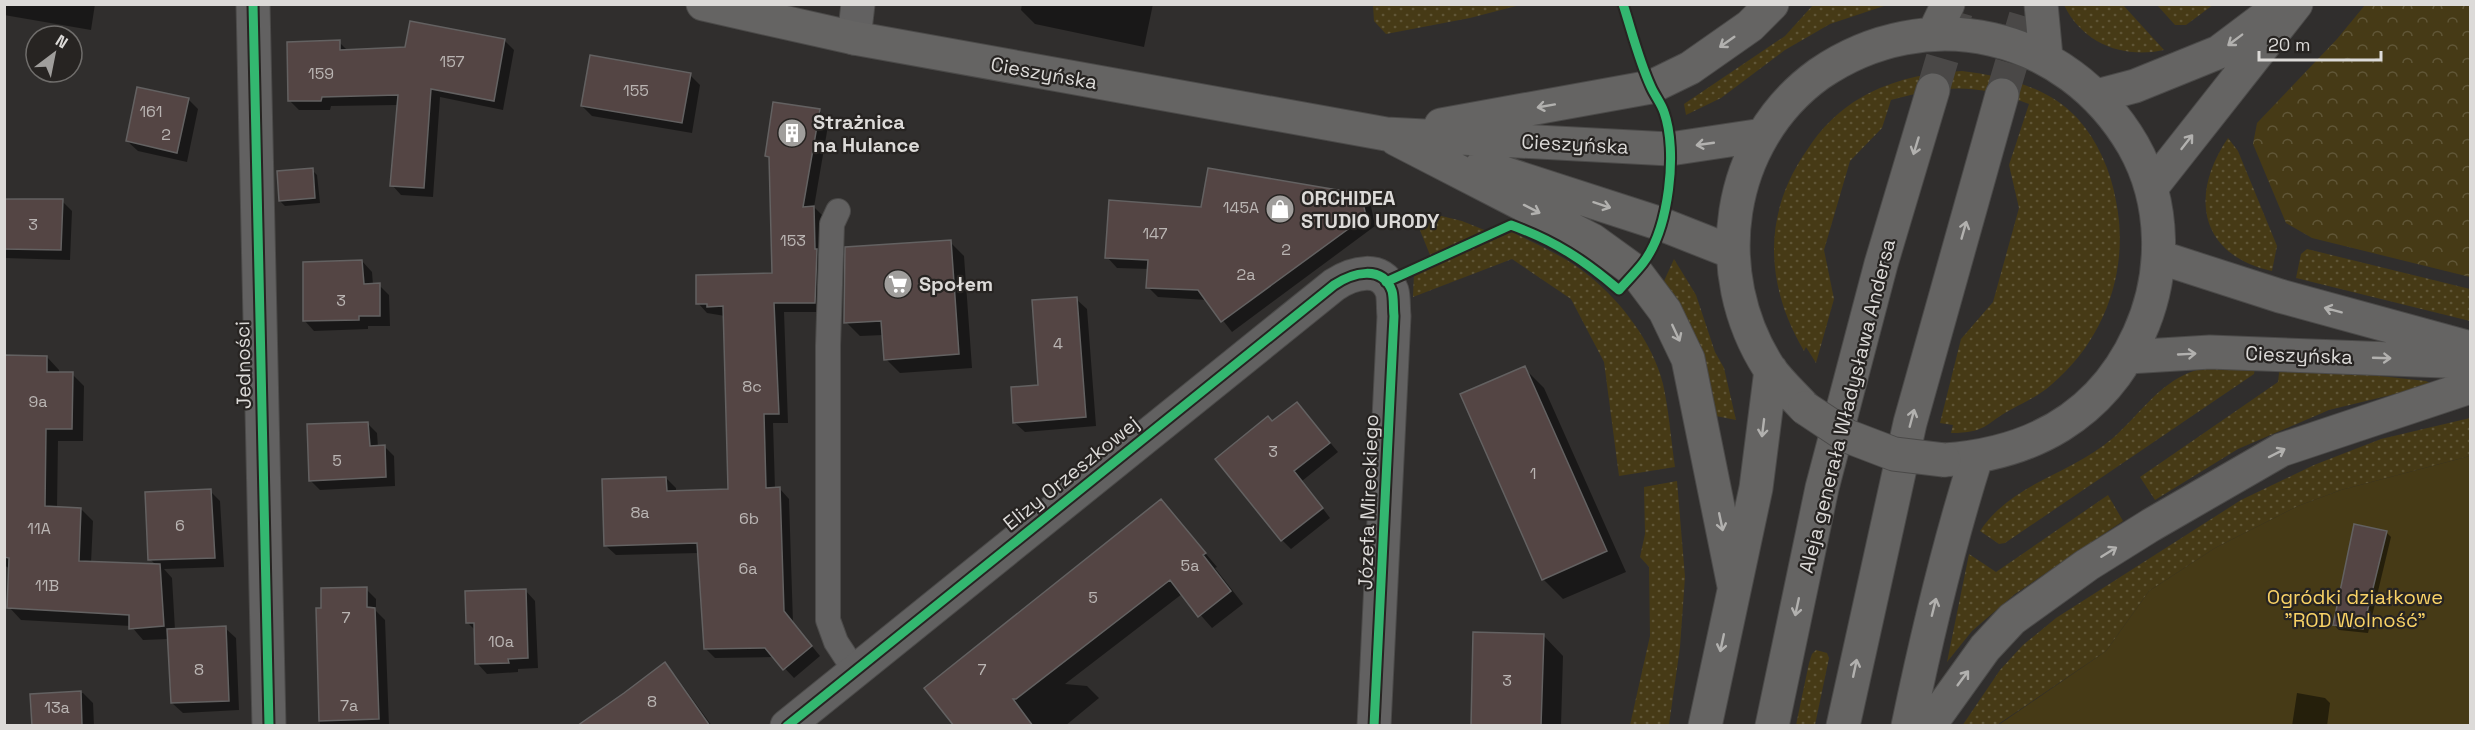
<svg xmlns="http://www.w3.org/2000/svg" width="2475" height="730" font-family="'Space Grotesk',sans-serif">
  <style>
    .grass { fill: url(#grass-dots) }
    .forest { fill: url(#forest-crowns) }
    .garden { fill: #463a16 }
    .shadow { fill: #0007 }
    .building { fill: #544544; stroke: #636161; stroke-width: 1.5 }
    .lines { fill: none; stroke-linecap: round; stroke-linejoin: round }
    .secondary-tunnel { stroke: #4a4847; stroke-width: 33; stroke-dasharray: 33 16; stroke-linecap: butt }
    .lane-casing { stroke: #4b4a49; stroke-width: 26 }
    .street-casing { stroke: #4b4a49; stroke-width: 35 }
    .secondary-casing { stroke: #4b4a49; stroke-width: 35 }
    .lane { stroke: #626161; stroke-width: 24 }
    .street { stroke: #626161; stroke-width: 33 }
    .secondary { stroke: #656463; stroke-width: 33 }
    .secondary-bridge-casing { stroke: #4b4a49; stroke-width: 35; stroke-linecap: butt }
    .secondary-bridge { stroke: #656463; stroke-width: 33 }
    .cycleway-casing { stroke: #272422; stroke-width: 13 }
    .cycleway { stroke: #33b770; stroke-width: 9 }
    .oneway { stroke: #b2b1af }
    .labels { text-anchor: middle; stroke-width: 4.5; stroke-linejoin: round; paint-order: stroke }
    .number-label { font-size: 16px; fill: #bab5b3 }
    .street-label { font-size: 20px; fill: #dcdad8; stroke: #272422 }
    .poi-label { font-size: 20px; font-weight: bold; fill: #dcdad8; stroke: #272422; text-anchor: start }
    .park-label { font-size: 20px; fill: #f9d266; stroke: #272422 }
  </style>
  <defs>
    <pattern id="grass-dots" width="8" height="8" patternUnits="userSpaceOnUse" patternTransform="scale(1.5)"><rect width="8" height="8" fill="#463a16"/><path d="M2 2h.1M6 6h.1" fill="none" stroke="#605637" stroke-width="1.8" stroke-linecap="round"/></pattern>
    <pattern id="forest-crowns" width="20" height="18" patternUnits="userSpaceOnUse" patternTransform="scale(1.5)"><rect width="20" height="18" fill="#463a16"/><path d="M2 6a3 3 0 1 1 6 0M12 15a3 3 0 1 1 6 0" fill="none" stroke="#605637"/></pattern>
  </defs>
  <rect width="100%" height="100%" fill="#302e2d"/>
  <path class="grass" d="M1373,5V4L1520,5L1470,18L1386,34L1374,21Z
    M1813,5H1887L1830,24L1785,50L1721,98L1686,115L1684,104L1785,36Z
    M2064,5H2123L2164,50C2124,59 2083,44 2064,5Z
    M2157,5H2213L2186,25H2175Z
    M1962,71C2003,76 2049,87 2078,119C2098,141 2111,172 2116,201C2130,269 2105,340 2051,385C2040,395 2025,402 2012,409C1984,424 1987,433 1951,433L1953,425L1940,423L1961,339L1993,302L2019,208L2009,165L2029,104C1975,83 1945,85 1891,100L1882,128L1850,161L1824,250L1834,299L1816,363L1806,347L1804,351C1765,285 1762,214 1807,150C1821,128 1839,110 1862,97C1894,79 1926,73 1962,71Z
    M2228,138L2238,151L2277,246L2272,271C2199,255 2189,195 2228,138Z
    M1429,213L1462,221L1487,231L1430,255L1415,218L1418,214Z
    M1512,232C1538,245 1566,257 1588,275C1621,301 1653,343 1663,384C1669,411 1671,440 1675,467L1619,476L1604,362L1571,299L1512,259L1413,297L1414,273Z
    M2307,249L2470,289V321L2296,278L2301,254Z
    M1674,259L1696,295L1715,352L1724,368L1736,420L1716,416L1704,355L1682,309L1664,281Z
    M2256,363L2254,374L2005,543L1999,544L1980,531C2013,482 2070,475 2113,438C2137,417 2155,389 2184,375C2206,364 2232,365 2256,363Z
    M2280,365L2426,381L2430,383L2428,386L2329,410L2238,449L2155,500L2140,477L2278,382Z
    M2470,418V456L2341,490L2298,506L2215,548L2149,591L2106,651L1997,725L1962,726L2000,670L2023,645L2056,618L2241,500L2314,465L2381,439Z
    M1677,481L1685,577L1680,647L1669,725H1630L1650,636L1649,567L1640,557L1645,534L1644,487Z
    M2108,495L2123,521L2015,594L1972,631L1947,662L1969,554L1996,572Z
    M1816,650L1827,653L1829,658L1815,725H1796L1809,663L1812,654Z"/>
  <path class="forest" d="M2365,5H2470V277L2312,238L2286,223L2253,144L2257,123L2337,39Z"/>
  <path class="garden" d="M2470,456V725L1997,726L2106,651L2149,591L2215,548L2298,506L2341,490Z"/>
  <path class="shadow" d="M4,4H95L91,30L4,15Z
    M1022,4H1153L1144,47L1035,24L1021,10Z
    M505,41L514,50L503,110L440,97L433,197L401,195L392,185L398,105L331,106L330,110H299L290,101L339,42L348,51Z
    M690,75L700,85L692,133L592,116L582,106Z
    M188,99L198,109L187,162L138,151L127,141Z
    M819,111L829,120L814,207L824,217V312H784L788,423H773L775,489H780L789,499L793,623L820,656L794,678L774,657L715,658L705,648L699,553L616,555L606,546L666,478L676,488V492L730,490L725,316L707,313L698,303L773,274L771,160L766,156Z
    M312,170L317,175L320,203L285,206L280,201Z
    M1361,196L1371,206L1375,226L1232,332L1207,300L1158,297L1148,287L1149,269L1117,268L1107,257L1202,209Z
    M4,198L62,201L72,211L70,260L4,258Z
    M950,242L964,256L972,368L900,373L886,359L884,335L860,336L846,322Z
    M362,261L372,272L373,285H379L389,295L390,326H368V329L314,331L304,320Z
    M1076,299L1087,309L1096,426L1025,432L1014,422L1040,386Z
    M4,357H47L59,370V374H72L84,386L83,441H58L57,508L81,509L93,521L91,563L156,565L150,559L210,491L220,501L224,567L164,569L172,578L175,630L225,628L236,638L239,710L183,713L172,703L169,639L143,640L131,626L21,620L9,607L10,569L4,565Z
    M1524,368L1544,388L1626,572L1563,599L1543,579Z
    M1297,404L1338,452L1302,481L1330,518L1291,549L1282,540L1273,423Z
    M367,423L377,433L378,447H385L394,456L395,486L320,490L310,480Z
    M1161,501L1217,567L1215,568L1243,604L1212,628L1182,594L1065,684L1087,686L1099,698L1065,726H956Z
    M2386,532L2391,537L2368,633L2339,630L2334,625Z
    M366,589L376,599V611L385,620L389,726H320L318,610Z
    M525,590L535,601L538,668L518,669V672L487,674L477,663L476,631L468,623Z
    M1543,635L1563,656L1561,726H1473Z
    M665,664L675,675L712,726H613Z
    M83,693L93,703L94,726H33L32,695Z
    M2297,693L2325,698L2330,703L2327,726H2292Z"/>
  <path class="building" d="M410,21L505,39L494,101L431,89L424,188L390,186L398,95L322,97L321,101H288L287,42L340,40V50L405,47Z
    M590,55L691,73L682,123L581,106Z
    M137,87L189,98L177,153L126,141Z
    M773,102L820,109L803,207L814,206L815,249H817L815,303H774L779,414H764L766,488L780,487L784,611L812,646L783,670L765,648L704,649L697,543L604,546L602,479L666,477L667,491L728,489L723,306L707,307V304H696V275L772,273L769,157L765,156Z
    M313,168L315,198L279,201L277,171Z
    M1208,168L1361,194L1366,216L1221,322L1198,290L1146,288L1148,260L1105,258L1109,200L1201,207Z
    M4,199H63L61,250L4,249Z
    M951,240L959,354L884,360L881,321L844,323L845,247Z
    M362,260L364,284L380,283V316H359V320L303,321V262Z
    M1077,297L1086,417L1013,423L1011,387L1038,385L1032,300Z
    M4,355L47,356V372H73L72,429H46L45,506L81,508L79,561L160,564L164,626L129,629V615L7,608L9,558L4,557Z
    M1525,366L1607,551L1542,580L1460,394Z
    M1297,402L1330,443L1294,471L1323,508L1281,541L1215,459L1268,416L1272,421Z
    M368,422L370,446L385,445L386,477L309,481L307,424Z
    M211,489L215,558L148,560L145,492Z
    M1161,499L1206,553L1203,555L1231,591L1198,617L1170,580L1016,699H1013L1033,726H954L924,688Z
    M2354,524L2387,531L2363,629L2333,625Z
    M367,587V607L375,608L379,719L319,721L316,608H321V588Z
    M526,589L528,658L508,659L509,663L475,664L474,623H466L465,591Z
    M226,626L229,701L171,703L167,629Z
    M1473,632L1544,634L1541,726H1471Z
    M665,662L710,726H577L624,693Z
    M81,691L82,726H32L30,694Z"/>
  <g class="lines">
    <path class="secondary-tunnel" d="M1933,90L1957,9
      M2002,95L2029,4"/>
    <g class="lane-casing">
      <path id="lane" d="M838,211L832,224L828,346V620L836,642L855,671"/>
    </g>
    <g class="street-casing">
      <path id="street" d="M253,4L269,726
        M854,38L858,4
        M787,726L1334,285C1352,273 1382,264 1392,291C1394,298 1393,308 1394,316L1374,726"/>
    </g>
    <g class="secondary-casing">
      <path id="secondary" d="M703,4L854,38L1386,134L1670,149L1763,135
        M2041,4L2046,57
        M1934,33L1948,4
        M2097,96L2135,86L2219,52L2280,6
        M1441,125L1651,87L1690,68L1750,26L1772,4
        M1396,139L1592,240L1635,271L1665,311L1688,359L1734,586
        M1482,166L1661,224L1732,252
        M2151,188L2296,4
        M2159,257L2280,296L2470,348
        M2128,357L2210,352L2470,362
        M1805,408C1793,395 1779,382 1769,368C1708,273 1725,142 1819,74C1927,0 2067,32 2133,145C2166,203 2166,275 2139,334C2102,416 2031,454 1944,460
        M1705,726L1756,488L1771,370
        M1772,726L1822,488L1881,264L1933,90
        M1843,726L1910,423L2002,95
        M1908,726C1927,635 1948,546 1976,458
        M1929,726L1985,648L2012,619L2087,565L2151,525L2281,450L2470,387"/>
    </g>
    <use href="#lane" class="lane"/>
    <use href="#street" class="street"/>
    <use href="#secondary" class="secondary"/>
    <g class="secondary-bridge-casing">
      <path id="secondary-bridge" d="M1805,408L1847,436L1894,454L1944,460"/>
    </g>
    <use href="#secondary-bridge" class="secondary-bridge"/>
    <g class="cycleway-casing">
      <path id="cycleway" d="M253,4L269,726
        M1386,282L1511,225C1555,241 1584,260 1619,290C1627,281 1636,272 1643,263C1669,229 1678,151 1664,112C1661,103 1655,96 1651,87C1639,61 1632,32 1623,4
        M787,726L1334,285C1352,273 1382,264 1392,291C1394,298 1393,308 1394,316L1374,726"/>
    </g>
    <use href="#cycleway" class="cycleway"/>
  </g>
  <defs><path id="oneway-shaft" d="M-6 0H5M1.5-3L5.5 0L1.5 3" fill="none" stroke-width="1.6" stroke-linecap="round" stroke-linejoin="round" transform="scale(1.5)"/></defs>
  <g class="oneway">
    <use href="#oneway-shaft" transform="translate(2235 40) rotate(143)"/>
    <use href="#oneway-shaft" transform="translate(1727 42) rotate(145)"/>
    <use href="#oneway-shaft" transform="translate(1546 106) rotate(170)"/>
    <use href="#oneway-shaft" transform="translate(2187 142) rotate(-52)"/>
    <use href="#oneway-shaft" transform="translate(1705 144) rotate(172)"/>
    <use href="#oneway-shaft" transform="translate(1916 146) rotate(107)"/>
    <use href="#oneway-shaft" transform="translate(1602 205) rotate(18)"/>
    <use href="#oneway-shaft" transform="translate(1532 209) rotate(27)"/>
    <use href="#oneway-shaft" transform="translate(1964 230) rotate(-74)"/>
    <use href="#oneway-shaft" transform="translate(2333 310) rotate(-165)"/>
    <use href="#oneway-shaft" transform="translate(1676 333) rotate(65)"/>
    <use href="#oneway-shaft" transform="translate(2187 354) rotate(-3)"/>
    <use href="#oneway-shaft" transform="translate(2382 358) rotate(2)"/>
    <use href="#oneway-shaft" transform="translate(1912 418) rotate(-75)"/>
    <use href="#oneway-shaft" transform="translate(1763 428) rotate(97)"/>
    <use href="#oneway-shaft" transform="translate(2277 453) rotate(-27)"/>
    <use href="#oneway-shaft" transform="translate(1721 522) rotate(78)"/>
    <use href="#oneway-shaft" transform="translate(2109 552) rotate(-32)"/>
    <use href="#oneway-shaft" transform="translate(1797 607) rotate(102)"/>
    <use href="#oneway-shaft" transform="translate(1934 607) rotate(-76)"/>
    <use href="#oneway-shaft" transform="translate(1722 643) rotate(102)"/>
    <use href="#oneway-shaft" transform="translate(1855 668) rotate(-78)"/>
    <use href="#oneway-shaft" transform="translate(1963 678) rotate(-53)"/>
  </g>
  <defs>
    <g id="building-disc" transform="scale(1.5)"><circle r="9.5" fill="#a09e9c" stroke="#272422"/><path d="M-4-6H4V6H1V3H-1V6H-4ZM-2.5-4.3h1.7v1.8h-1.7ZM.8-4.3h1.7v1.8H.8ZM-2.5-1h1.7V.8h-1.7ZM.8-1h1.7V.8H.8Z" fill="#fff"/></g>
    <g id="shop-disc" transform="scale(1.5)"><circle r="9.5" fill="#a09e9c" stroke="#272422"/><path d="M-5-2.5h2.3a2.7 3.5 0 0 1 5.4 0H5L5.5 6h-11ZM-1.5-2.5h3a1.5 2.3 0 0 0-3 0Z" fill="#fff"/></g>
    <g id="supermarket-disc" transform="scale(1.5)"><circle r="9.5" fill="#a09e9c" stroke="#272422"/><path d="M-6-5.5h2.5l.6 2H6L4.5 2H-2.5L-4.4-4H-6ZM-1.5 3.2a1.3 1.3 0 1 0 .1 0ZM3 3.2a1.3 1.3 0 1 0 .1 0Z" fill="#fff"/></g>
  </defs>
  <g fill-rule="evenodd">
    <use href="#building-disc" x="792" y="133"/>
    <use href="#shop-disc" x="1280" y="209"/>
    <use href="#supermarket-disc" x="898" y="284"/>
  </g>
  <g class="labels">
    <g class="number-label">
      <text x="452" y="67">157</text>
      <text x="321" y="79">159</text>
      <text x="636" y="96">155</text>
      <text x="151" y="117">161</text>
      <text x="166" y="140">2</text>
      <text x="1241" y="213">145A</text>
      <text x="33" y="230">3</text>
      <text x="1155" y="239">147</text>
      <text x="793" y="246">153</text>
      <text x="1286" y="255">2</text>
      <text x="1246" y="280">2a</text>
      <text x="341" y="306">3</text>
      <text x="1058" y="349">4</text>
      <text x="752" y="392">8c</text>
      <text x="38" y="407">9a</text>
      <text x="1273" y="457">3</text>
      <text x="337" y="466">5</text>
      <text x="1533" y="479">1</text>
      <text x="640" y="518">8a</text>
      <text x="749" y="524">6b</text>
      <text x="180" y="531">6</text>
      <text x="39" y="534">11A</text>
      <text x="1190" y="571">5a</text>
      <text x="748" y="574">6a</text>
      <text x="47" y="591">11B</text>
      <text x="1093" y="603">5</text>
      <text x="346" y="623">7</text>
      <text x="501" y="647">10a</text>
      <text x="199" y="675">8</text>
      <text x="982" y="675">7</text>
      <text x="1507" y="686">3</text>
      <text x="652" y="707">8</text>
      <text x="349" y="711">7a</text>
      <text x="57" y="713">13a</text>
    </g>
    <g class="street-label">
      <text transform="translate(1044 73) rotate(10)" y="7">Cieszyńska</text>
      <text transform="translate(1575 144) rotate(3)" y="7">Cieszyńska</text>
      <text transform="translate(2299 355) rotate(2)" y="7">Cieszyńska</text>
      <text transform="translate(243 365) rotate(-91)" y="7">Jedności</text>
      <text transform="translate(1847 406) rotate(-76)" y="7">Aleja generała Władysława Andersa</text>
      <text transform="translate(1071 473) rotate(-39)" y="7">Elizy Orzeszkowej</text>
      <text transform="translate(1368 502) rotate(-88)" y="7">Józefa Mireckiego</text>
    </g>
    <g class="poi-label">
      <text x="813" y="129">Strażnica<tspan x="813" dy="23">na Hulance</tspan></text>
      <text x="1301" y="205">ORCHIDEA<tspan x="1301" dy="23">STUDIO URODY</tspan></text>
      <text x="919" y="291">Społem</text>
    </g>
    <g class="park-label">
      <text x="2355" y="604">Ogródki działkowe<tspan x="2355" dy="23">"ROD Wolność"</tspan></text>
    </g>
  </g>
  <rect width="2475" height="730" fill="none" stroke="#dcdad8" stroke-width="12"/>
  <g transform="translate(54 54) rotate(32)"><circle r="28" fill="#272422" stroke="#6f6d6b" stroke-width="1.5"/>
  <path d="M0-4.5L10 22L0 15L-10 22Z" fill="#a09e9c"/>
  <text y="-9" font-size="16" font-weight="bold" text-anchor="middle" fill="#dcdad8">N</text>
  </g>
  <path d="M2259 51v9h122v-9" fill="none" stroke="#dcdad8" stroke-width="3"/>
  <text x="2268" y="51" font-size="18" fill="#dcdad8" stroke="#272422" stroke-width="4.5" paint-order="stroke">20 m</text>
</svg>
